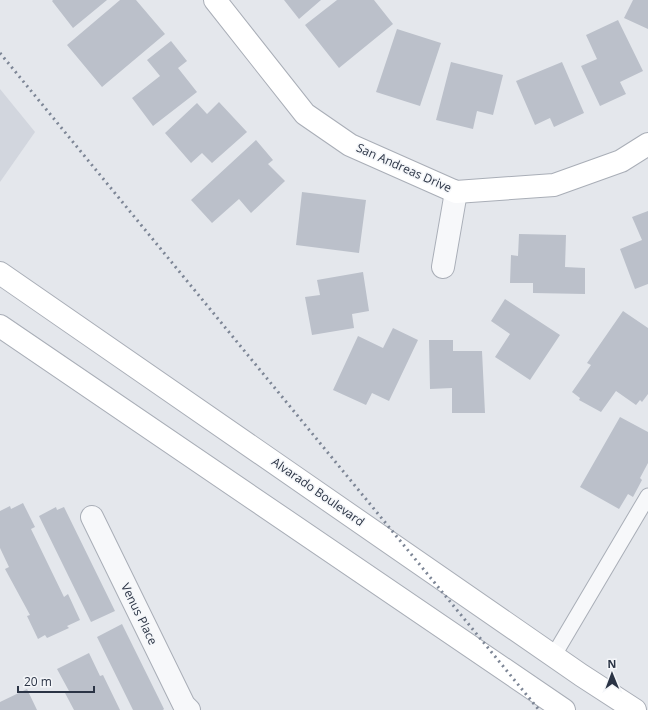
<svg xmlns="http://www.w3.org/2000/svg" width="648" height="710" font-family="'Open Sans',sans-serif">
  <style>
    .built { fill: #d2d6de }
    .building { fill: #bbc0ca }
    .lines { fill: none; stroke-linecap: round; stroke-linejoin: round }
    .lane-casing { stroke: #a9aeb7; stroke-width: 17 }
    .street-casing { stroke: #a9aeb7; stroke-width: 24 }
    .secondary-casing { stroke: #a9aeb7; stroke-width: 24 }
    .lane { stroke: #f7f8fa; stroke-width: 15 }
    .street { stroke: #f7f8fa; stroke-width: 22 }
    .secondary { stroke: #fff; stroke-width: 22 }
    .rail { stroke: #7d8696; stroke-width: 3; stroke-dasharray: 2 4; stroke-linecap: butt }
    .labels { text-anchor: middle; stroke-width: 3; stroke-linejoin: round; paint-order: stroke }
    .street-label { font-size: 12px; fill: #2b3445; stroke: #f4f6f9 }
  </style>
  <rect width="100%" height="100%" fill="#e4e7ec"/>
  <path class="built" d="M0,89L35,132L0,182Z"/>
  <path class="building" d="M53,0H107L73,28L52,1Z
    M120,0H136L165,34L102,87L67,45Z
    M284,0H321L299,19Z
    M337,0H374L393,24L339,68L305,25Z
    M633,0H648V29L624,18Z
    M618,20L643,71L620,82L626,94L600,106L581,66L597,59L586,35Z
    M397,29L441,43L420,106L376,92Z
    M171,41L187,61L178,68L197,92L153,126L132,98L160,76L147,60Z
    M451,62L503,75L493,115L477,111L473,129L436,120Z
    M562,62L584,113L554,127L550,118L535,125L516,81Z
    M219,102L247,132L212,163L202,153L191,163L165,133L197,103L207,114Z
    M256,140L273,160L268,164L285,181L251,213L239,199L212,223L191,200Z
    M302,192L366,200L359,253L296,245Z
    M648,211V284L635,289L620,249L642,240L632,217Z
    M519,234L566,235L565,267L585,268V294L533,293V283H510L511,255L518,256Z
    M363,272L369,311L352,314L354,328L312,335L305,297L320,295L317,280Z
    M505,299L560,335L530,380L495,357L510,334L491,321Z
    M623,311L648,328V394L642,402L640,400L636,405L616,391L601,412L579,400L580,398L572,392L591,365L587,363Z
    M393,328L418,340L389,401L372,393L366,405L333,390L358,336L383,348Z
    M429,340H453V351H482L485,413H452V388L430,389Z
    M620,417L648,432V463L640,478L642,480L633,497L628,494L619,509L580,487Z
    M23,503L35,527L31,529L64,597L68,594L80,620L67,626L69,628L47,638L45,635L38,639L27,616L30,615L5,569L9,567L0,548V511L10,506L11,509Z
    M56,507L57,510L64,507L115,611L91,622L39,516Z
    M122,624L164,709L163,710H133L97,637Z
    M89,653L100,676L103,675L120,710H74L65,693L69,691L57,669Z
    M27,689L37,710H0V702Z"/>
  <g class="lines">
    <g class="lane-casing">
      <path id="lane" d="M554,655L648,496"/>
    </g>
    <g class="street-casing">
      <path id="street" d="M443,267L456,192
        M92,517L184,705L189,710"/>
    </g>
    <g class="secondary-casing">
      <path id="secondary" d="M215,0L305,114L350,145L456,192L554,185L621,161L648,144
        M0,273L581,675L635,710
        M0,326L564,710"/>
    </g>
    <use href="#lane" class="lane"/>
    <use href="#street" class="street"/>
    <use href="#secondary" class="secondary"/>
    <path class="rail" d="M0,53L539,710"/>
  </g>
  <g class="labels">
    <g class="street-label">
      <text transform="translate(404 168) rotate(24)" y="4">San Andreas Drive</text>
      <text transform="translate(318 492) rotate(35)" y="4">Alvarado Boulevard</text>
      <text transform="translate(139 614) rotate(64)" y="4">Venus Place</text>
    </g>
  </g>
  <g transform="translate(612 674) rotate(359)" stroke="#f4f6f9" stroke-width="3" paint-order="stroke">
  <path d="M0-3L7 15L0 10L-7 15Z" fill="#2b3445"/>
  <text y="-6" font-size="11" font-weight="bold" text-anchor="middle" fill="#2b3445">N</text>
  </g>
  <path d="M18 686v6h76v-6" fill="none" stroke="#2b3445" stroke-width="2"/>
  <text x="24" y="686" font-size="12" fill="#2b3445" stroke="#f4f6f9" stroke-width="3" paint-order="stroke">20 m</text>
</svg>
